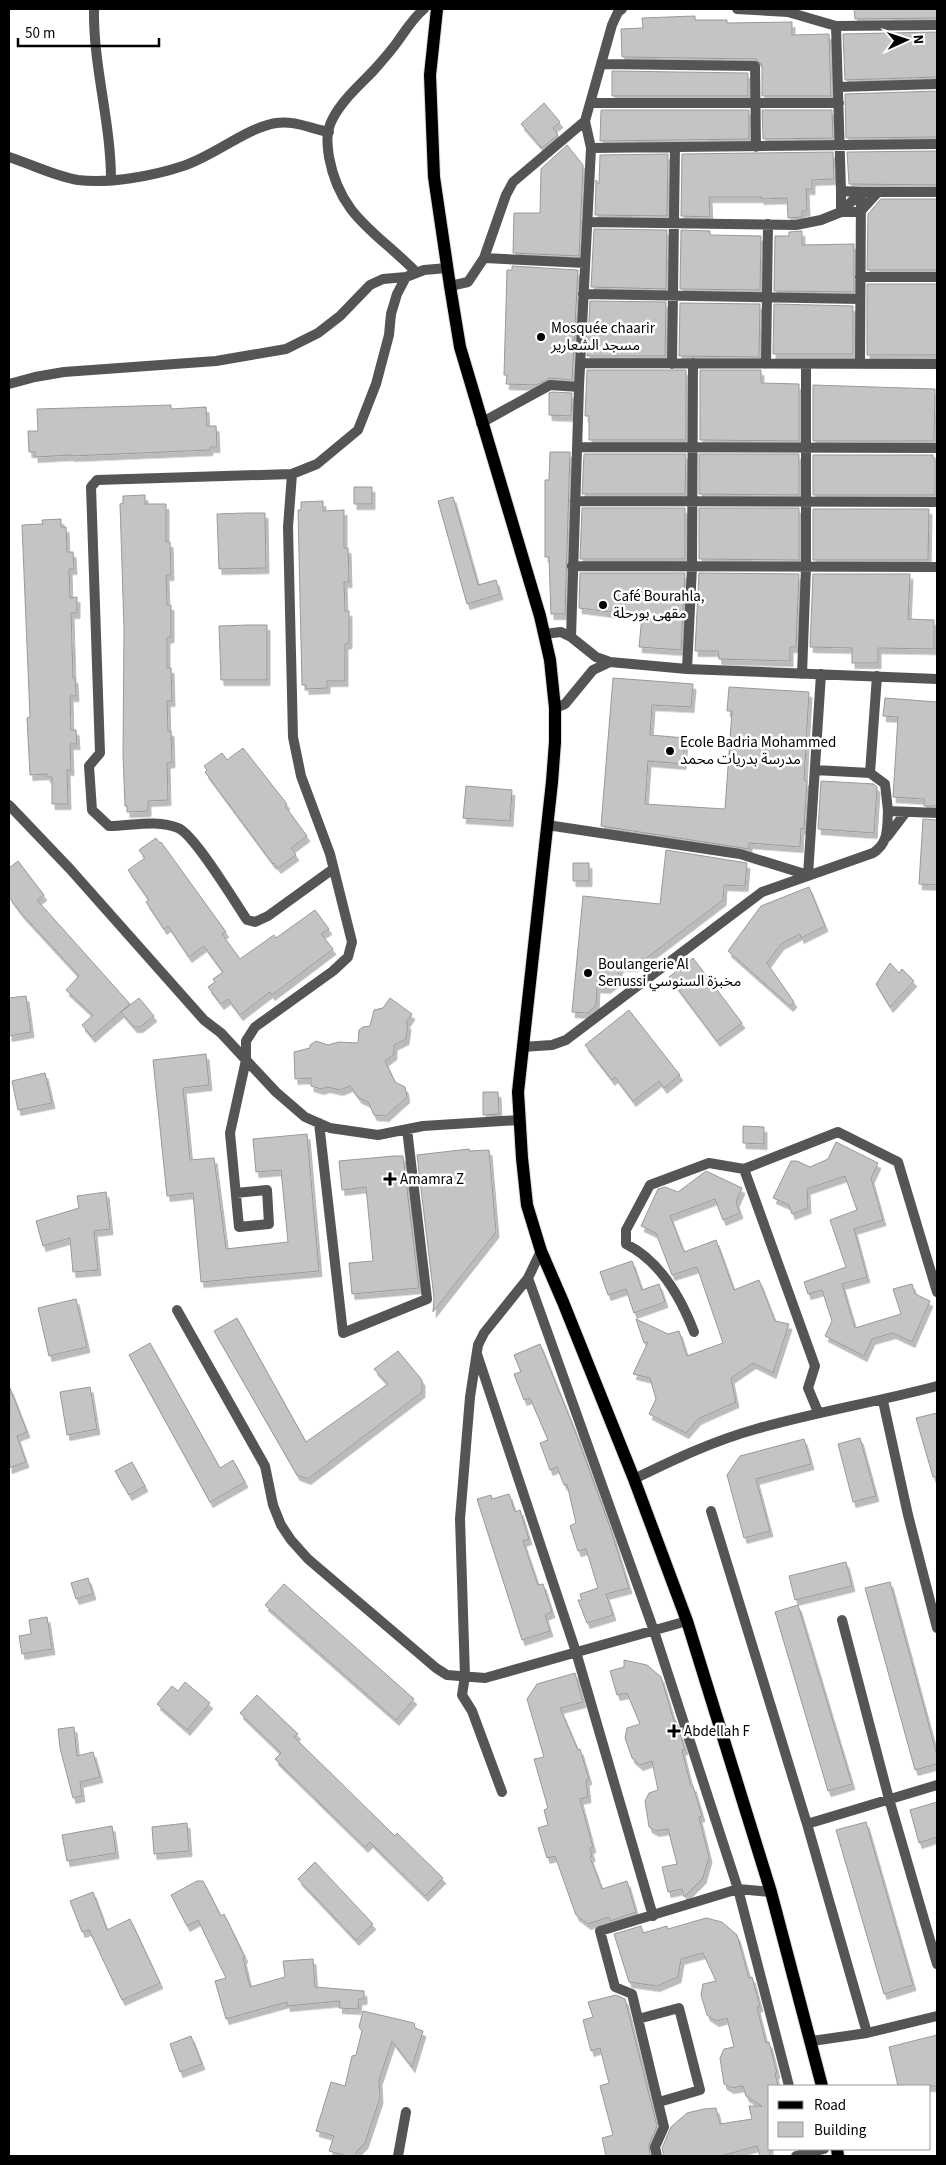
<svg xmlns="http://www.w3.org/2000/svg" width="946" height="2165" font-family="'Source Sans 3','Noto Sans Arabic',sans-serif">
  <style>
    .building { fill: #c4c4c4; stroke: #999; filter: url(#shadow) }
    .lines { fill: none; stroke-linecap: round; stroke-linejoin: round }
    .primary-casing { stroke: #dbdbdb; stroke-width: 14 }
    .minor { stroke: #555; stroke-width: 10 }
    .primary { stroke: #000; stroke-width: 12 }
    .poi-dot { fill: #000; stroke: #fff; stroke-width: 2 }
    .labels { text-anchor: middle; stroke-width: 5; stroke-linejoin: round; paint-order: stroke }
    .poi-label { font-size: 15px; fill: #000; stroke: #fff; text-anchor: start }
  </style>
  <defs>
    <filter id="shadow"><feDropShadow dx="3" dy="5.5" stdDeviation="0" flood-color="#0004"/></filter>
  </defs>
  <rect width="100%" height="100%" fill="#fff"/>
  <path class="building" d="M854,9H937V18L855,19Z
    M695,16V20H727V23L792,22V35L829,34L831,96H762V65L756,59L622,57L621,29L643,28L642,18Z
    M937,32V77L845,80L843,34Z
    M612,71L748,73V96H612Z
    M937,91V137L846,138L845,94Z
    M544,103L560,122L553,128L558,135L542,148L521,124Z
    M601,110H749V139L600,141Z
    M762,110H832L833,138L763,139Z
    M567,145L583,165L579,256L513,253L514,213H540L541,169Z
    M937,151V185L849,184L847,152Z
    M833,152L834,179L812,180V189H806L807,211H802V217L788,218L787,198L761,199V197H709L710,217L681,216L682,154Z
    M668,154L667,216L595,215L596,180L599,184L600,155Z
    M881,199H937V270H867L868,214Z
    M594,229L667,230L666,289L591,287Z
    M681,230L710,231V235L761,236L760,290L680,289Z
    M802,231V245L854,244V292L774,291L775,236H789V232Z
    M512,266L578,270L572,380L550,378L536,385L506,384L507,375H504L507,270H512Z
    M867,284H937V355H867Z
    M590,301L666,302L665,356H587Z
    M680,303L760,304L759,357L679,356Z
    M774,304L853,306V354H773Z
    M587,370H686V440H589V416H585Z
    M700,370H761V383L799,384V441L700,440Z
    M813,385L935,389L934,441H813Z
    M552,392L572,393L571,416L549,415V393Z
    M171,405V409L206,407L207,426H216L217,447H210V450L71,456V455L35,457V452H29L28,431H38L37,409Z
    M550,452H570L565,614H551L549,557H545V480H549Z
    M584,454H686L685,494H582Z
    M699,454H799V495L699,494Z
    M813,455H933V458H935V495H813Z
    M354,487H372V504H354Z
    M145,495V504H166V542H170L171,575H166L167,605H171V637L167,638V668H171L172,701H167L168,731H171L172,762L167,763L168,800L148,801V811L127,812V806H125L123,754L124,629L120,504L123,503V496Z
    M453,497L478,585L496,580L500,594L467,604L438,501Z
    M323,501V511L344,510V548H348L349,582H344L345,611H349V643L345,644V681H327V688L306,689V685H302L298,510H301V502Z
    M582,508H685V559H580Z
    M699,508H799V560L699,559Z
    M813,509H929L928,560H813Z
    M246,513H265L266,568L219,569L217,514Z
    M61,519V527H66L67,552H73L74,569H69L70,598L77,597V613H71L73,678H75L76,696H70L71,730H76L77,744H70L71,770H67L68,804H52V777H47V774L30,775L27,718L30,717L22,525L43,524L42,520Z
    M580,573H685L681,650L639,647L642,616L579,608Z
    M699,573L799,574L796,647H790V661L719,659L718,651H695Z
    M813,574H910L908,619L934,620V649L878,648V663H852V648L810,647Z
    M248,625H267V680H221L219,626Z
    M613,678L693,684L691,707L652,705L650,735L685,738L683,764L648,761L645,804L725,809L732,711H727L729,687L809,692L804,780L807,781L804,829L801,828L800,847L749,843V849L601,826Z
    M885,698L937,702V806H924V799L893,797L898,717L883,716Z
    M243,748L287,804L285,806L307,836L291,848L296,855L278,868L274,863L273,864L205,772L207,770L204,766L222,753L227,760Z
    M821,781L874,784L877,787L874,833L818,829Z
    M466,786L512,790L510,821L463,818Z
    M923,819L937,820V885L919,884Z
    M156,838L160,843L161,842L226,932L222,934L240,959L274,935L276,938L315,910L329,929L321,934L333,949L272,995L270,992L240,1015L228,999L221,1004L208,987L215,982L213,979L223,972L204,946L189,957L168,926L164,929L146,902L149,900L128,870L145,858L139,850Z
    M666,850L747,863L745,886L724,885L723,900L636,966H620L618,980L607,988L597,987L596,1005L588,1013L572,1012L583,896L660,904Z
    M18,861L44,895L37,900L130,1004L92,1037L82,1025L93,1015L66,990L79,976L21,913L9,897V868Z
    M573,863H589V881H573Z
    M809,887L825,926L801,938L800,934L781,944L767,963L794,1002L790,1006L728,951L761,906Z
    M693,958L742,1023L717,1041L669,977Z
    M890,963L899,973L902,969L914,981L890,1007L876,984Z
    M26,996L31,1032L9,1036V998Z
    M139,998L154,1016L140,1027H134L121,1012Z
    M390,998L412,1014L406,1023L408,1024L406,1039L394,1045V1054L385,1061L395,1082L405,1087L407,1097L386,1116L374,1115L368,1102L359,1098L350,1086L340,1090L327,1087L321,1089L311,1086V1078L295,1079L294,1052L310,1048V1045L316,1041L328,1045L339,1042L358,1043L359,1030L363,1027L370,1026L374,1010L383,1008Z
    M629,1010L680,1075L664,1088L659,1081L633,1101L615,1077L612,1080L585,1045Z
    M206,1054L209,1085L183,1088L190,1160L214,1158L226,1249L288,1242L281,1170L256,1172L253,1139L307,1134L319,1271L201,1282L193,1193L167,1196L153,1060Z
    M45,1073L52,1103L18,1110L12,1081Z
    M483,1092H498L499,1114L483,1115Z
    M743,1126L764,1127V1144L743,1143Z
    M836,1142L878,1163L871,1178L883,1220L854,1229L867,1277L842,1284L855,1328L901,1314L893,1289L912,1284L915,1294L930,1301L912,1342L893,1333L872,1339L864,1356L825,1336L832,1321L822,1290L808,1294L804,1282L846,1267L830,1220L857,1210L845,1176L807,1189L808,1208L792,1214L789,1205L773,1198L791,1161H797L810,1167L828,1159Z
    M469,1149V1151L489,1150L496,1232L433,1312L434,1298L417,1155Z
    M394,1156H403L419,1288L352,1294L349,1263L373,1261L366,1187L342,1190L339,1161Z
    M706,1171L742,1188L736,1202L740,1213L723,1220L715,1199L670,1216L684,1252L716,1240L734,1290L759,1280L775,1321L789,1324L773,1373L753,1363L731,1378L736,1402L698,1419L686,1433L649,1414L656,1399L650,1378L633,1374L648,1342L644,1343L636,1319L668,1334L679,1331L687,1356L723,1343L697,1267L672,1275L656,1233L641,1226L658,1189L665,1187L678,1192Z
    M106,1192L110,1229L94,1231L98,1270L73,1272L70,1238L43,1246L36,1221L79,1208L77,1196Z
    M632,1261L642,1290L659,1284L665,1302L634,1313L626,1289L608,1295L600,1272Z
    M76,1299L87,1347L49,1356L38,1308Z
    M237,1318L306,1442L388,1384L374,1369L398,1351L422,1380V1392L308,1479L297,1475L214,1331Z
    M150,1343L220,1468L233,1460L245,1482L210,1502L129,1355Z
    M540,1344L577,1436L610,1527L629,1588L606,1594L613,1615L587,1623L578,1600H582L580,1594L598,1588L586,1549L578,1551L570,1526L576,1523L567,1484L564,1485L557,1467L550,1470L540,1443L548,1440L530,1398L524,1400L514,1374L521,1372L514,1355Z
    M90,1387L97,1429L67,1435L60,1392Z
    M10,1388L27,1432L17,1436L26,1462L9,1468Z
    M937,1413V1477H933L916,1418Z
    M860,1438L876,1496L853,1502L838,1444Z
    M804,1439L811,1464L756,1479L770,1531L744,1538L727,1475L740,1456Z
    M132,1462L145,1486L129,1495L115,1471Z
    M509,1494L515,1512L520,1510L529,1539L523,1541L538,1585L543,1584L552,1612L545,1615L550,1631L522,1640L477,1499L491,1495L492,1499Z
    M846,1562L852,1586L795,1600L789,1576Z
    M88,1578L93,1594L76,1599L71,1583Z
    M890,1582L937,1755V1764L915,1770L865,1588Z
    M284,1584L414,1699L396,1720L265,1605Z
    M798,1605L852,1784L828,1791L775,1612Z
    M47,1617L52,1649L22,1654L19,1636L31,1634L29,1620Z
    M624,1660L647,1665L661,1677L674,1721H676L685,1749L682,1750L691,1786H693L702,1816L699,1817L709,1857L703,1878L684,1897L682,1889L668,1892L662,1867L677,1864L668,1829L656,1831L649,1827L645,1801L649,1793L658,1790L652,1761L640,1765L632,1758L625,1738L627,1728L640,1724L627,1693L617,1695L610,1671L624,1667Z
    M575,1673L583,1702L560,1708L578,1750L580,1749L589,1779L586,1780L588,1797L580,1799L593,1847L590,1848L592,1856L590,1857L602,1889L627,1881L636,1912L610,1921L609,1917L588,1924L576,1915L555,1856L547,1858L538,1828L548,1825L544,1810L548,1808L534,1759L544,1757L527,1699L537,1684Z
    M185,1682L210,1703L187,1730L157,1704L172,1686L178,1691Z
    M257,1695L298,1734L294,1737L395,1836L397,1833L443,1878L425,1896L370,1842L365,1847L275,1759L281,1753L240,1713Z
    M74,1727L77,1756L93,1752L100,1777L80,1782L82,1796L73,1798L60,1748L58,1729Z
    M937,1802V1837L919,1843L910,1810Z
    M866,1822L913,1985L884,1994L836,1830Z
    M187,1823L189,1851L154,1854L152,1827Z
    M112,1826L116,1853L67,1861L62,1835Z
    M315,1862L373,1924L356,1940L298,1879Z
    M197,1881H203L221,1916L224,1914L245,1957L243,1958L250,1987L285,1977L283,1961L313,1959L315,1987L364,1991V1999H359L358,2009L339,2008L340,2001L287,2006V2002L226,2019L215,1981L226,1978L198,1920L187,1926L171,1895Z
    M93,1892L107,1930L130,1919L160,1983L122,2000L89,1930L82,1932L70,1901Z
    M706,1918L722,1922L737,1935L749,1978L752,1977L760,2006L757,2007L766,2043L769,2042L777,2073H775L778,2086H770V2156H760L757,2146L721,2156H664L662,2148L671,2127L687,2113L704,2109L716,2108L720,2124L752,2119L749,2106H762L746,2096L743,2086L731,2088L724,2084L720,2058L724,2049L734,2047L727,2018L716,2021L707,2015L701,1995L703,1984L716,1981L703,1953L681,1959L678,1977L657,1986L629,1982L614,1934L641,1926L643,1933L667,1926L668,1929Z
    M616,1995L625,1999L657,2126L649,2145L650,2156H606L602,2138L613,2135L600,2086L609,2083L600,2048L591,2051L583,2020L593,2017L588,2002Z
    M363,2011L414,2023L415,2028L423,2031L412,2067L392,2041L379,2080L380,2098L365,2143L357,2151L355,2156H347L329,2151L334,2136L316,2131L331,2082L345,2086L352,2056L356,2055L362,2031L359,2027Z
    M937,2035V2086H898L889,2047Z
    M191,2036L202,2064L180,2072L170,2044Z"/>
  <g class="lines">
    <g class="primary-casing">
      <path id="primary" d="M437,9L430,75L434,177L450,286L460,347L540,616L550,660L555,708V742L552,782L518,1092L522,1158L527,1205L541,1251L563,1302L634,1479L687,1621L771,1892L822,2086
        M837,2149L838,2156"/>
    </g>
    <path class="minor" d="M94,9C93,66 111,122 111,180
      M737,9L788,12L836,26L937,25
      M836,26L841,191
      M601,64L755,66L756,147
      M838,87L937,84
      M590,103H839
      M585,121L591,148L579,387L571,637L596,657L610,662L687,669L937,679
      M591,148L937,144
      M9,157C31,164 54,176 78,180C109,184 153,176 183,166C214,156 246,128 276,123C294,120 312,129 329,132
      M841,212V191L861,192L860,364
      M841,212H860L878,192
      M587,222L796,225L821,220L841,212L861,192H937
      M484,258L585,263
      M447,268L424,270L406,277L397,294L391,314L389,335L376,384L358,430L317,464L292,474L288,527L293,737L301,776L330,854L352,942L348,957L333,971L255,1027L246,1041V1060L276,1092L305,1117L330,1128L378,1135L423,1126L519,1120
      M416,272C377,232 340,217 329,157C327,144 326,132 332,120C342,100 359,86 374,70C382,61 391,51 398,41C406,30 413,18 424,9
      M860,277H937
      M450,286L468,282L484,258L506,195L513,182L585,121L612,25L618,12L622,9
      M583,294L860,299
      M580,363L937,364
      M672,364L675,147
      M766,364L768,224
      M9,384L35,377L64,372L216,361L286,349L318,333L340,316L370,285L383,279L406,277
      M481,423L550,385L579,387
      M578,447L937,448
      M292,474L97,480L91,487L100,753L89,766L92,810L109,826C131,826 157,819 178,828C194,834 235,902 247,920L255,922L268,916L333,869
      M575,501L937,502
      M572,566L937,567
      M544,634L561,632L571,637
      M687,669L692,567L693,363
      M802,674L806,567V364
      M555,708L565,704L593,670L610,662
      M815,770L870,773L877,676
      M870,773L885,784L888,811
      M9,805L70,869L204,1020L221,1033L246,1060L230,1133L239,1227L269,1224L267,1190L236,1193
      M547,825L740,854L808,875L821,674
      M887,837L906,812
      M522,1047L552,1045L566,1040L762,892L873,853C889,843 887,828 888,811L937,813
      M319,1123L343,1333L427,1299L407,1129
      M744,1169L838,1132L898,1162L937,1292
      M528,1278L654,1631L738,1889L789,2086
      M177,1310L265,1466L273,1505L281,1525L291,1540L308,1559L436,1668L447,1675L485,1678L687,1621
      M694,1332C681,1298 660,1261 626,1244V1230L650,1185L709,1163L744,1169L815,1366L808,1388L818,1412
      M477,1354L576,1652L653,1916
      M883,1401L908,1515L937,1628
      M634,1479C673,1460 713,1441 756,1429C816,1412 877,1402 937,1386
      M711,1511L807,1824L867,2033
      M842,1620L889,1799L937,1964
      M502,1792L472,1711L462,1695L465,1676L460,1519L470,1397L478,1345L484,1333L528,1278L541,1251
      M807,1824L937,1785
      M638,2019L679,2008L700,2090L659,2102
      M812,2041L867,2033L937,2016
      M398,2156L406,2112
      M657,2156L655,2147L664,2127L632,1994L615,1987L600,1931L738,1889L771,1892
      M796,2156L824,2149"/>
    <use href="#primary" class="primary"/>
  </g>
  <g class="poi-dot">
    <circle cx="541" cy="337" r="5"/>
    <circle cx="603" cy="605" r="5"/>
    <circle cx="670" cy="751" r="5"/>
    <circle cx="588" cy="973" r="5"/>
    <path d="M387.5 1171.5h5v5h5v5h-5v5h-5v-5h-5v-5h5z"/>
    <path d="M671.5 1723.5h5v5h5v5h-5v5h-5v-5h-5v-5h5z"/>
  </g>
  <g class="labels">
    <g class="poi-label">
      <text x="551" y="333">Mosquée chaarir<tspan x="551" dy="17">مسجد الشعارير</tspan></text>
      <text x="613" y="601">Café Bourahla,<tspan x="613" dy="17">مقهى بورحلة</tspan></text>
      <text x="680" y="747">Ecole Badria Mohammed<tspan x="680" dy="17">مدرسة بدريات محمد</tspan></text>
      <text x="598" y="969">Boulangerie Al<tspan x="598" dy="17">Senussi مخبزة السنوسي</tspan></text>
      <text x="400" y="1184">Amamra Z</text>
      <text x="684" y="1736">Abdellah F</text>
    </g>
  </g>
  <rect width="946" height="2165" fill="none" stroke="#000000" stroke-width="20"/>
  <rect x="768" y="2085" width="162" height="65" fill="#ffffff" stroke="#999999"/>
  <rect x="778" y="2101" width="25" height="8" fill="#000000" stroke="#999999"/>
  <text x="814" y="2110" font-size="15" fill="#000000">Road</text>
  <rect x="778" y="2122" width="25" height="15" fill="#c4c4c4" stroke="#999999"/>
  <text x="814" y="2135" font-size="15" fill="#000000">Building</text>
  <g transform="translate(906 40) rotate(87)" stroke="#ffffff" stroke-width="4" paint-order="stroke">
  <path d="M0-4L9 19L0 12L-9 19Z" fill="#000000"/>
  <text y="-8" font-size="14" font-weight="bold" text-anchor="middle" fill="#000000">N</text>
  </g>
  <path d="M18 38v8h141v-8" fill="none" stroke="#000000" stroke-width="2.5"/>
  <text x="25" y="38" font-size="15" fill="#000000" stroke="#ffffff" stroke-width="4" paint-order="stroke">50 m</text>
</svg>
